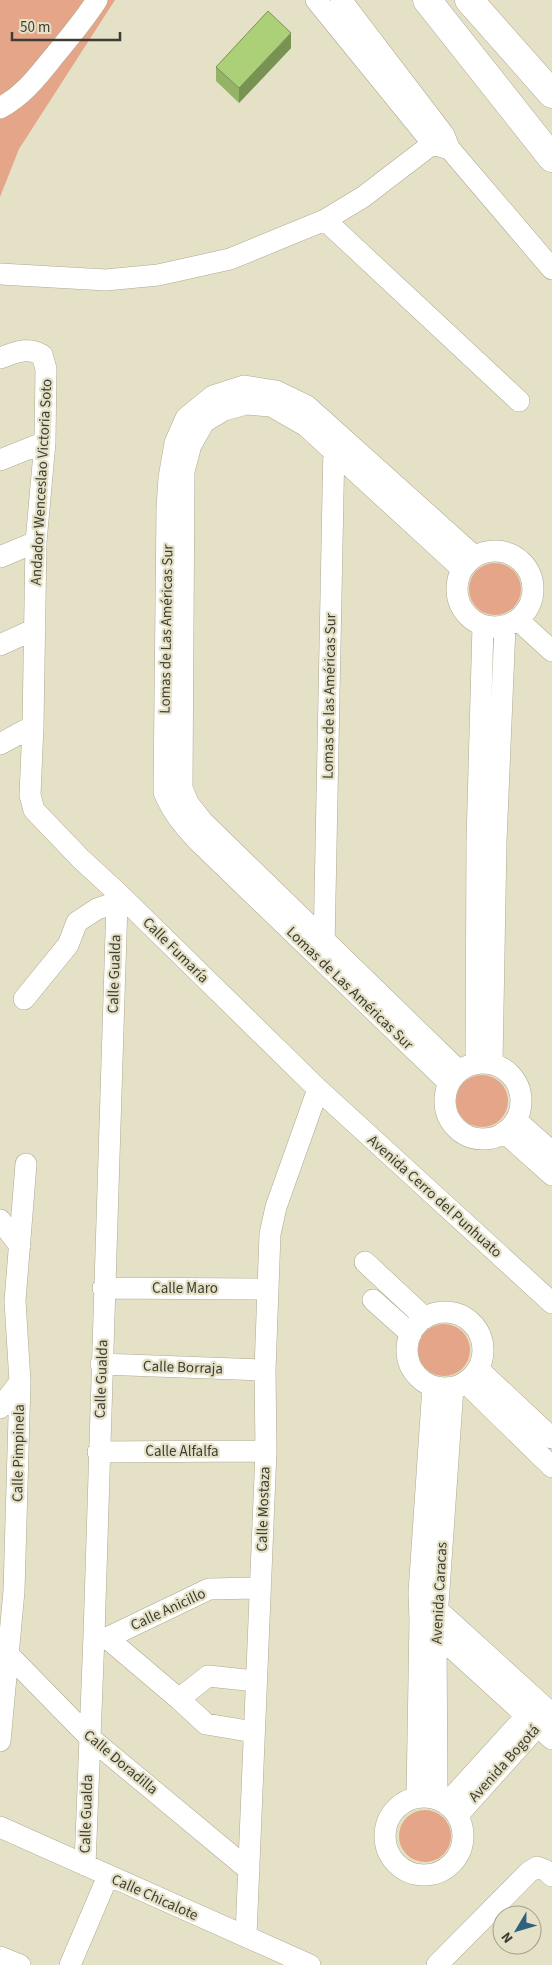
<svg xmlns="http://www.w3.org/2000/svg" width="552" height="1965" font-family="'Source Sans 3',sans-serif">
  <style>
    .green { fill: #e5a589 }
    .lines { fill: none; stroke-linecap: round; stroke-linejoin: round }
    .minor-casing { stroke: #ada990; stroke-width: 22 }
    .major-casing { stroke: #ada990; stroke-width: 29 }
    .minor { stroke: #fff; stroke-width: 21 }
    .major { stroke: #fff; stroke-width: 28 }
    .wall { fill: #94b367 }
    .shaded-wall { fill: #789254 }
    .building { fill: #acd078; stroke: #789254 }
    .labels { text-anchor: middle; stroke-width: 4.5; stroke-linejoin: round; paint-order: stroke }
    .street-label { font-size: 15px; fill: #3f3d33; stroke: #e5e1c7 }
  </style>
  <rect width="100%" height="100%" fill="#e5e1c7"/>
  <path class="green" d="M0,0H115L19,149L0,197Z
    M469 589a26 26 0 1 1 52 0a26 26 0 1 1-52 0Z
    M456 1101a26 26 0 1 1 52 0a26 26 0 1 1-52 0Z
    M418 1350a26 26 0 1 1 52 0a26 26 0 1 1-52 0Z
    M399 1836a26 26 0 1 1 52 0a26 26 0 1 1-52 0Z"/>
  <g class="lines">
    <g class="minor-casing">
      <path id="minor" d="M316,0L433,144L446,148
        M341,0L444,135L449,148L552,269
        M0,108C24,95 38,76 55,55C70,37 85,19 97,0
        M325,220L519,401
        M0,274L106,280L158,275L230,259L325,220L363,197L444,135
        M0,358C15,353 27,346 42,355L46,369L45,442L36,542L33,726L30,795L34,810L81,859L119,894L318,1089L552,1303
        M0,460L45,442
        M457 589a38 38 0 1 1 76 0a38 38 0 1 1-76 0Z
        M0,557L36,542
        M518,620L552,651
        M0,645L35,629
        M0,744L33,726
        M324,948L334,444
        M24,999L68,945L77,922L97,909L117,902
        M476,1063L477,841L483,626
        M445 1101a38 38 0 1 1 76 0a38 38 0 1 1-76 0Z
        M492,1064L496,842L505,626
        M459,1071L203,822L188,803L182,788L184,471L191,445L204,422L224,410L246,404L271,406L306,426L462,569
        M449,1083L199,842C184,826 172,812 164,792L167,508L169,478L175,443L186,418L213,396L244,386L276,391L307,406L474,556
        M516,1120L552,1152
        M504,1132L552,1175
        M0,1220L20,1246
        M365,1262L425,1318
        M103,1288L267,1289
        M373,1300L411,1334
        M407 1350a38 38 0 1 1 76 0a38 38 0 1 1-76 0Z
        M101,1364L265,1370
        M478,1369L552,1438
        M465,1382L552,1467
        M0,1408L20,1382
        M98,1452L266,1451
        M430,1603L552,1714
        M430,1628L552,1739
        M94,1635L107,1638L179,1699L206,1724L254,1732
        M107,1638L209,1589L260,1588
        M2,1648L89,1737L249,1870
        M179,1699L208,1676L256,1681
        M0,1741L14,1591L20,1382L15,1301L26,1164
        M385 1836a39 39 0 1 1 78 0a39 39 0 1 1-78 0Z
        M417,1797L420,1620L419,1593L433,1386
        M437,1798L436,1633L453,1387
        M447,1803L536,1705
        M458,1815L546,1717
        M0,1827L310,1965
        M85,1865L94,1635L117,902L119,894
        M246,1936L266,1451L265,1370L270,1234L276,1207L318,1089
        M0,1957L20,1965
        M70,1965L108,1876
        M437,1965L529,1872L537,1867L545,1870L552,1876"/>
    </g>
    <g class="major-casing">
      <path id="major" d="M427,0L552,158
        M469,0L552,94"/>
    </g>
    <use href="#minor" class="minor"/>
    <use href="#major" class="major"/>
  </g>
  <path class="wall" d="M291,48L239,103L216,81V67Z"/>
  <path class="shaded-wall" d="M291,33V48L239,103V88Z"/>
  <path class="building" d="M268,11L291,33L239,88L216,67Z"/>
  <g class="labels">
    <g class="street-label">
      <text transform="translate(41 482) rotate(-87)" y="5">Andador Wenceslao Victoria Soto</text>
      <text transform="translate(166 629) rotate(-89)" y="5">Lomas de Las Américas Sur</text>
      <text transform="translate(329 696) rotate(-89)" y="5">Lomas de las Américas Sur</text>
      <text transform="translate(176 950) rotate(45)" y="5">Calle Fumaría</text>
      <text transform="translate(114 974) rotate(-88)" y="5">Calle Gualda</text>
      <text transform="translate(350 988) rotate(44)" y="5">Lomas de Las Américas Sur</text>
      <text transform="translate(435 1196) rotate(42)" y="5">Avenida Cerro del Punhuato</text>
      <text x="185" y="1293">Calle Maro</text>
      <text transform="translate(183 1367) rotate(2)" y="5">Calle Borraja</text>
      <text transform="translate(101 1379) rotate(-88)" y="5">Calle Gualda</text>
      <text x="182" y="1456">Calle Alfalfa</text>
      <text transform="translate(18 1453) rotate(-89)" y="5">Calle Pimpinela</text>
      <text transform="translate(263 1509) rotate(-88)" y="5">Calle Mostaza</text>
      <text transform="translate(439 1593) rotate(-87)" y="5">Avenida Caracas</text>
      <text transform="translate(168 1609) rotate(-25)" y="5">Calle Anicillo</text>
      <text transform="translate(121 1762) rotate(40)" y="5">Calle Doradilla</text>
      <text transform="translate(504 1763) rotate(-48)" y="5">Avenida Bogotá</text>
      <text transform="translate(86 1814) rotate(-88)" y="5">Calle Gualda</text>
      <text transform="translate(155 1897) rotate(24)" y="5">Calle Chicalote</text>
    </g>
  </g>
  <g transform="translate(517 1930) rotate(232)"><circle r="24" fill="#e5e1c7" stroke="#a39f8c"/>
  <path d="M0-4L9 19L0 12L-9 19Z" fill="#306280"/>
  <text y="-8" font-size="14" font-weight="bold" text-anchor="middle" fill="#3f3d33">N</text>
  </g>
  <path d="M12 32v8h108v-8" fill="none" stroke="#3f3d33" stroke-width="2.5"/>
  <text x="20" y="32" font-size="15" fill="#3f3d33" stroke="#e5e1c7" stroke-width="4" paint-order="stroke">50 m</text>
</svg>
